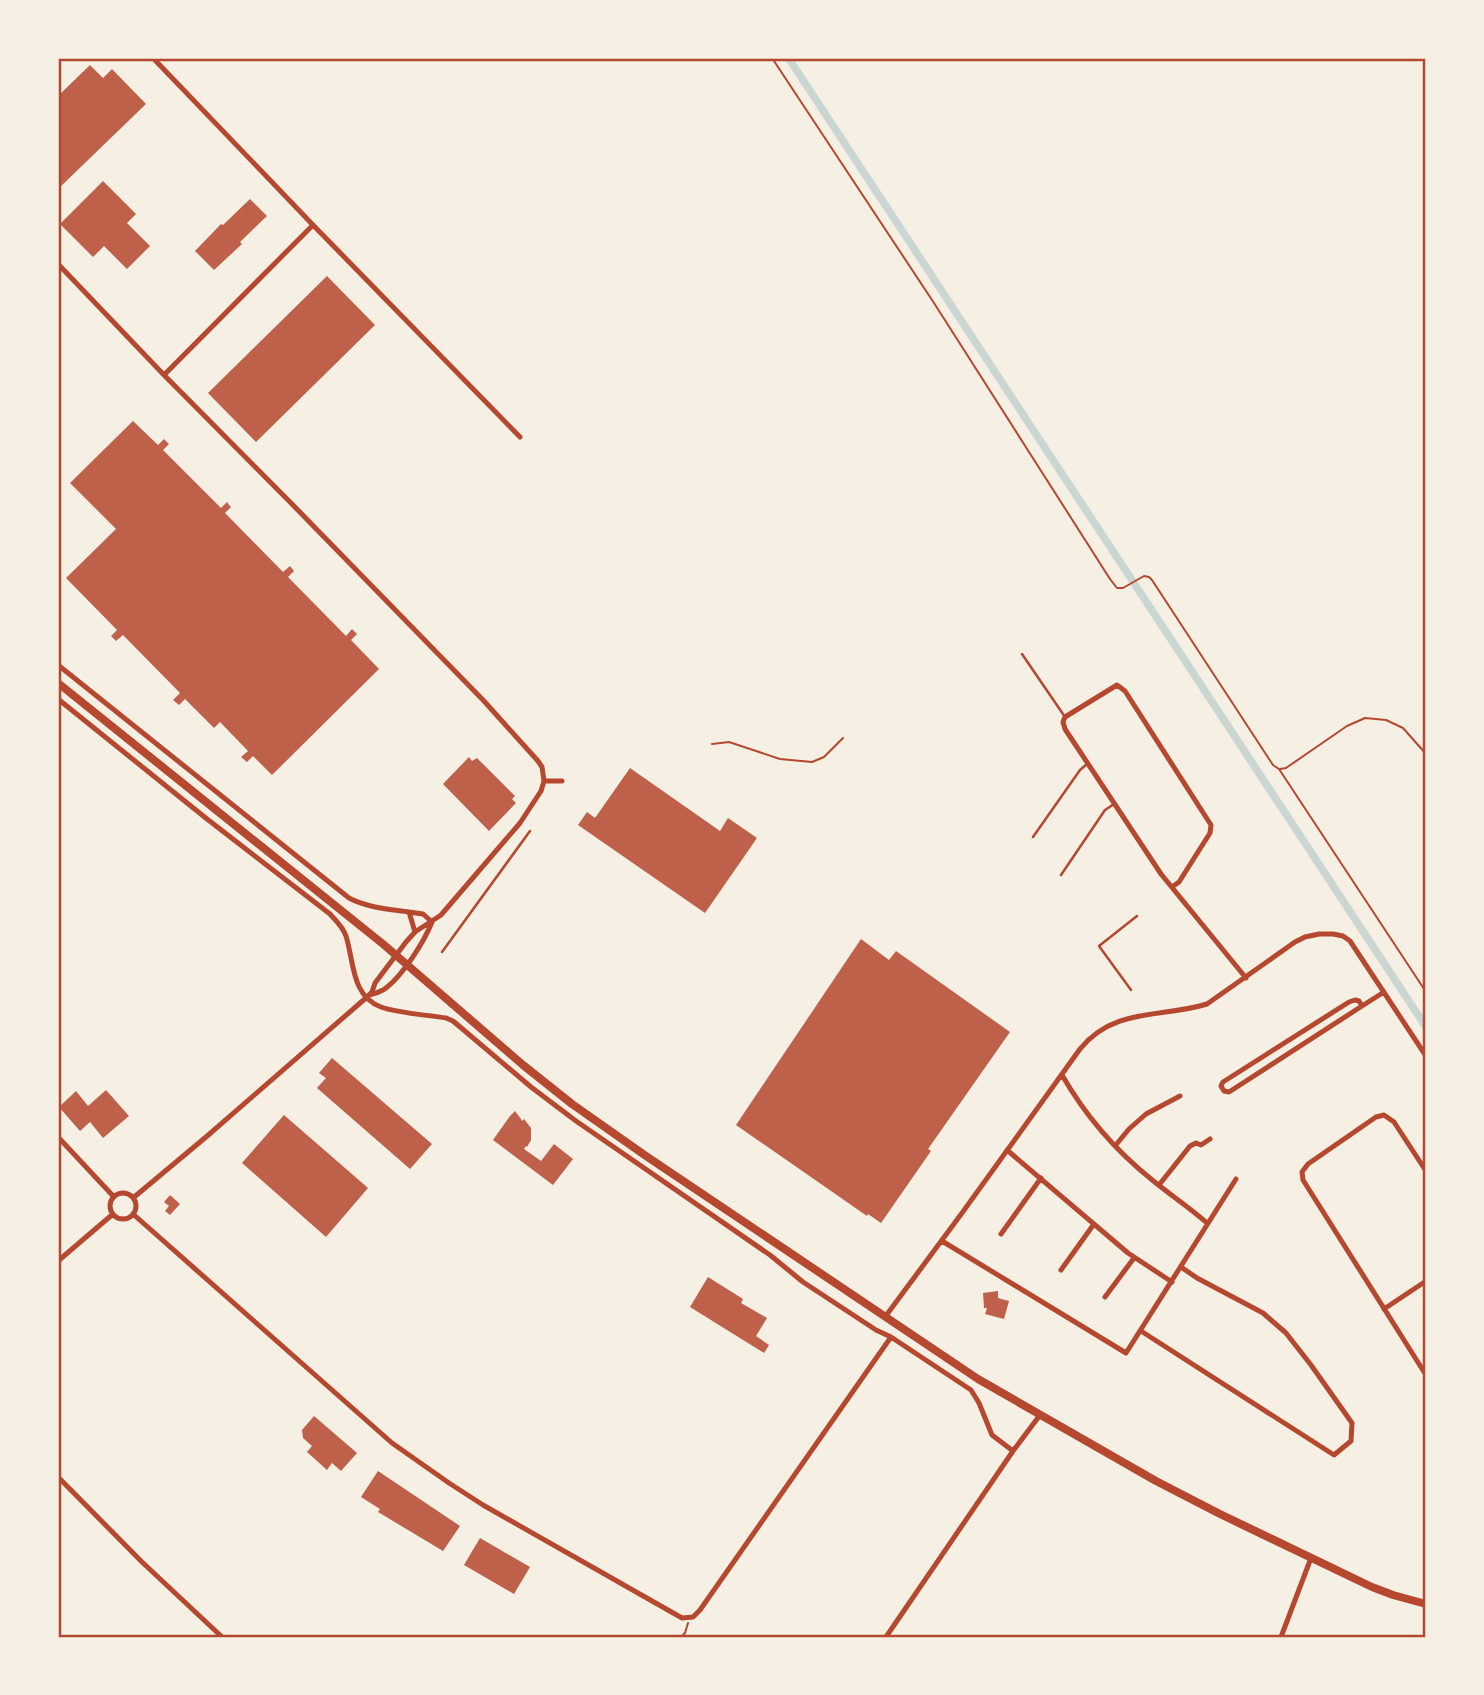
<svg xmlns="http://www.w3.org/2000/svg" width="1484" height="1695" font-family="Karla,sans-serif">
  <style>
    .water { fill: #c9d6d2 }
    .building { fill: #bf614a }
    .lines { fill: none; stroke-linecap: round; stroke-linejoin: round }
    .path { stroke: #b5482f; stroke-width: 2 }
    .service { stroke: #b5482f; stroke-width: 2.5 }
    .minor { stroke: #b5482f; stroke-width: 5 }
    .primary { stroke: #b5482f; stroke-width: 8 }
    .neatline { fill: none; stroke: #b5482f; stroke-width: 2.5 }
  </style>
  <rect width="100%" height="100%" fill="#f6efe4"/>
  <path class="water" d="M784,58H793L1426,1020V1034Z"/>
  <path class="building" d="M90,65L103,78L112,69L146,104L58,189V96Z
    M103,181L136,214L127,223L150,246L127,269L104,246L93,257L60,224Z
    M250,199L267,216L240,242L242,244L214,270L195,251L221,224L223,225Z
    M327,276L375,325L256,442L208,393Z
    M133,421L158,445L164,439L169,444L163,450L221,508L227,502L229,505L231,507L225,513L283,572L290,566L294,571L288,577L346,636L352,629L357,634L351,640L379,669L272,775L253,756L247,762L241,757L248,751L220,722L214,728L185,699L179,705L173,700L180,693L123,635L116,641L111,636L117,630L66,578L116,529L70,483Z
    M469,757L472,761L477,758L515,796L512,799L516,803L489,831L443,784Z
    M630,768L720,831L728,818L757,838L705,913L578,825L587,812L595,818Z
    M861,939L889,960L896,951L1010,1032L928,1149L931,1151L881,1223L868,1214L867,1216L736,1125Z
    M332,1058L432,1144L410,1169L317,1088L326,1078L319,1073Z
    M106,1090L129,1116L103,1138L90,1122L80,1131L59,1107L76,1091L88,1106Z
    M515,1111L521,1119L522,1121L524,1119L531,1128V1140L527,1147L526,1146L524,1149L541,1161L554,1144L573,1159L553,1185L493,1140L510,1116Z
    M284,1115L368,1188L326,1237L242,1163Z
    M170,1195L180,1204L170,1215L165,1211L169,1206L164,1202Z
    M708,1277L743,1299L741,1303L767,1318L756,1336L769,1345L764,1353L690,1307Z
    M998,1291V1298L1009,1301L1004,1319L985,1314L987,1308H984L983,1293Z
    M314,1416L357,1453L341,1471L332,1463L327,1470L307,1452L312,1446L303,1438L302,1430Z
    M378,1471L460,1526L443,1551L378,1512L380,1509L361,1497Z
    M480,1538L530,1567L514,1594L464,1565Z"/>
  <g class="lines">
    <path class="path" d="M772,58L934,303L1110,579L1117,588H1123L1144,576L1149,577L1152,580L1273,765L1279,769L1426,992
      M712,744L729,742L780,759L812,762L824,757L843,738
      M1280,769L1286,768L1347,726L1365,718L1386,720L1403,728L1426,754
      M681,1637L685,1633L688,1623"/>
    <path class="service" d="M1022,654L1065,717
      M1033,837L1080,770L1087,764
      M1061,875L1105,810L1114,804
      M442,952L530,831
      M1131,990L1099,946L1137,916"/>
    <path class="minor" d="M153,58L313,225L164,375
      M313,225L520,437
      M58,264L164,375L290,502L484,701L538,761L542,767L544,781L541,791L520,823L441,915L415,932L406,942L375,983L372,992L367,997L206,1137L133,1198
      M58,665L349,898C368,908 389,909 409,912L415,932
      M58,699L207,819L330,914C336,921 343,927 346,936C354,961 351,996 381,1007C397,1013 428,1015 446,1018L453,1021L531,1087L576,1121L770,1255L803,1282L876,1330L891,1337L971,1390L979,1403L992,1435L1013,1451
      M544,781H562
      M1172,887L1179,882L1210,833L1211,825L1125,691L1117,685L1065,717L1063,722L1065,729L1161,874L1246,978
      M409,912L423,914L432,922
      M370,995C376,993 381,992 386,988C403,975 424,942 432,922
      M1362,1006L1229,1092L1224,1091L1221,1086L1223,1082L1349,1002L1355,1000L1359,1001L1362,1006L1384,992
      M1062,1075C1085,1115 1115,1150 1151,1179C1169,1194 1189,1207 1207,1223
      M58,1137L114,1197
      M1115,1146L1129,1129L1146,1114L1180,1096
      M1007,1150L1128,1253L1172,1282
      M1426,1171L1394,1122L1384,1115L1376,1117L1308,1164L1302,1172L1303,1180L1426,1375
      M1159,1185L1190,1146L1196,1143L1201,1145L1210,1139
      M110 1206a13 13 0 1 1 26 0a13 13 0 1 1-26 0Z
      M133,1214L392,1443L449,1483L483,1505L682,1618L693,1617L700,1610L891,1337
      M1001,1234L1041,1178
      M942,1241L1126,1353L1236,1179
      M58,1261L113,1214
      M1061,1270L1094,1224
      M1105,1297L1134,1258
      M1384,1309L1426,1281
      M885,1317L962,1213L1080,1049C1114,1007 1162,1018 1207,1004L1295,942L1305,937L1319,934H1333L1343,936L1350,941L1426,1056
      M1141,1331L1334,1455L1351,1441L1352,1423L1311,1365L1286,1333L1263,1313L1197,1278L1181,1267
      M58,1477L142,1562L222,1637
      M886,1637L1013,1451L1040,1415
      M1281,1637L1311,1558"/>
    <path class="primary" d="M58,683L383,944L523,1065L572,1104L646,1156L978,1379L1156,1481L1220,1514L1372,1587L1393,1595L1426,1604"/>
  </g>
  <rect width="1484" height="1695" fill="none" stroke="#f6efe4" stroke-width="119"/>
  <rect x="60" y="60" width="1364" height="1576" class="neatline"/>
</svg>
